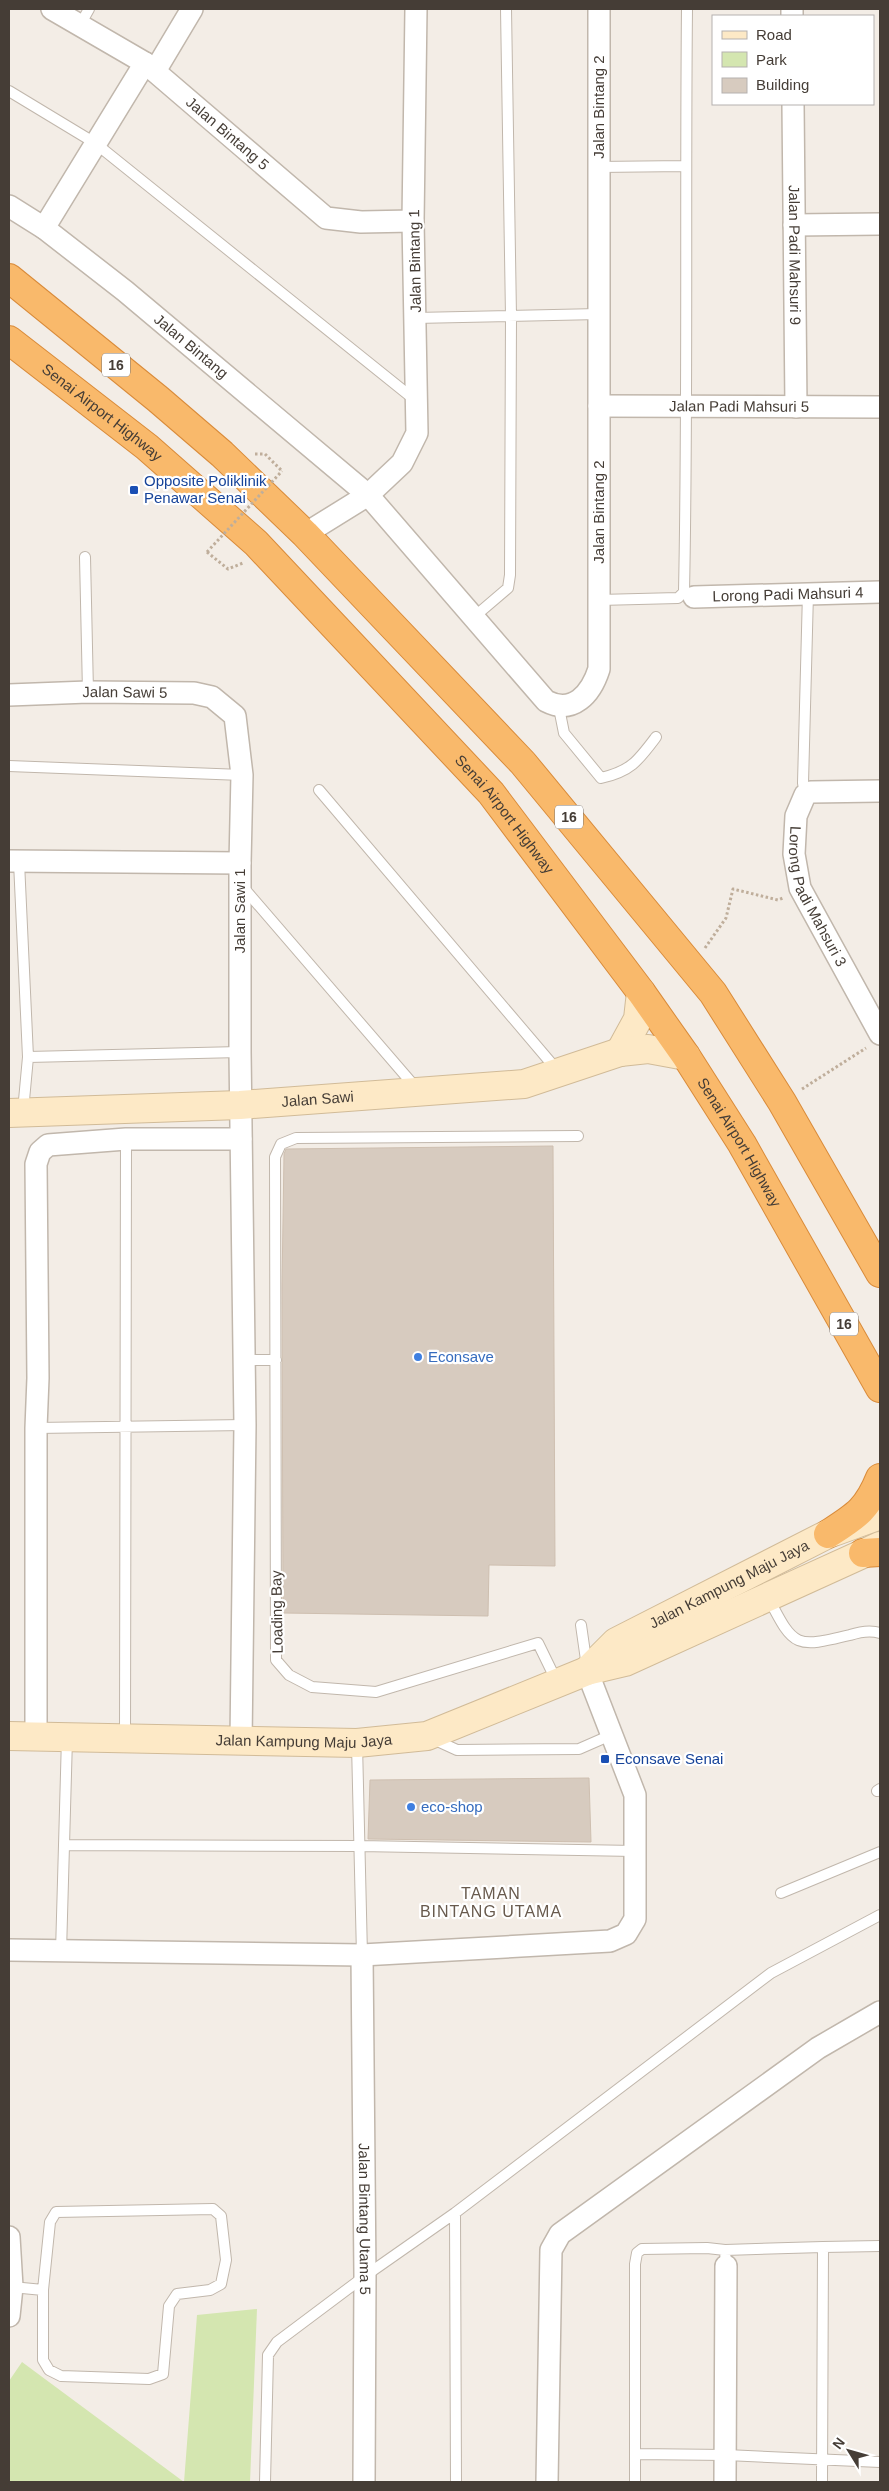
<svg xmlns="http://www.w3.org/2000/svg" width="889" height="2491" font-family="Helvetica,sans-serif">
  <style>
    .green { fill: #d4e6b0 }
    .building { fill: #d7cbbf; stroke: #cebfb0 }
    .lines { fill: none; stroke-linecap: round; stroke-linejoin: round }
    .lane-casing { stroke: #c1b7ac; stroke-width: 12 }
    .street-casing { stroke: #c1b7ac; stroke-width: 24 }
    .secondary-casing { stroke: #d1bb98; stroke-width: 30 }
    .highway-casing { stroke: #d98b3a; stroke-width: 30 }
    .path { stroke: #bfae9b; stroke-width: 3; stroke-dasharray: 2.5 2.5; stroke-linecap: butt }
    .lane { stroke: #fff; stroke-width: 10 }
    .street { stroke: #fff; stroke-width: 21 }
    .secondary { stroke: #fde9c6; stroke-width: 28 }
    .highway { stroke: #f9b96b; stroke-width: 28 }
    .path-bridge { stroke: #bfae9b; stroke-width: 3; stroke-dasharray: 2.5 2.5; stroke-linecap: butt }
    .transit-dot { fill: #1a4fb4; stroke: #fff; stroke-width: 2 }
    .shop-dot { fill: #3f7fe0; stroke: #fff; stroke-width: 2 }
    .labels { text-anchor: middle; stroke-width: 4.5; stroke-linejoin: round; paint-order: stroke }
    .shield { fill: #fff; stroke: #7d7772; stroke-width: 1 }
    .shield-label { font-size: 14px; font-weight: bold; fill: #453d36 }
    .street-label { font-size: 15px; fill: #453d36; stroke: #fff }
    .transit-label { font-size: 15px; fill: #164399; stroke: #fff; text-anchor: start }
    .shop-label { font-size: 15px; fill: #366cbe; stroke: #fff; text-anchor: start }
    .neighbourhood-label { font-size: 16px; letter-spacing: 1px; fill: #685a4d; stroke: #fff }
  </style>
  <rect width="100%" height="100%" fill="#f3ede6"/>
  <path class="green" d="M257,2309L250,2482H9V2381L22,2362L184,2482L197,2315Z"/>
  <path class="building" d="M553,1146L555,1566L489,1565L488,1616L283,1613L282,1286L284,1154L286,1149Z
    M589,1778L591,1842L368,1839L370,1780Z"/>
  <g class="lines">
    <g class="lane-casing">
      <path id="lane" d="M80,25L89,9
        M9,91L95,143L415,400
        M598,167L685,166
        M415,318L599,314
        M85,557L88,692
        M599,600L678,598L684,592C688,397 685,203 687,9
        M474,617L508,588L510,575L511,316L506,9
        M559,708L564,733L601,778C631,771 638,761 656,737
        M9,766L242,775
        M319,790L557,1070
        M805,795L803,783L808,593
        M19,862L28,1057
        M242,886L417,1089
        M23,1111L28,1057L240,1052
        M244,1360H276
        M36,1428L245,1425
        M769,1599C794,1648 796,1648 850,1635C859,1632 871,1630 880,1633
        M581,1625L587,1667
        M557,1682L538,1643L376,1692L312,1687L289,1675L276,1660L275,1157L281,1144L296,1138L578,1136
        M125,1738L126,1139
        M433,1739L457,1750L579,1749L611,1735
        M357,1744L362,1955
        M877,1791L880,1789
        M64,1845L360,1846L635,1851
        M781,1893L880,1852
        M61,1952L67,1738
        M455,2213L456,2482
        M725,2250L823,2247
        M12,2287L43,2290V2360L49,2370L61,2376L149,2379L163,2374L169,2306L177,2294L210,2290L221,2284L226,2260L221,2216L213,2209L56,2212L50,2222L43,2290
        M635,2454L726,2455L880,2462
        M265,2482L268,2355L277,2342L365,2276L455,2213L771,1973L880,1915
        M635,2482V2264L637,2253L642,2249L707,2248L725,2250L726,2266
        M822,2482L823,2247L880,2246"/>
    </g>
    <g class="street-casing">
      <g id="street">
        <path id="s1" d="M52,9L145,63L326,218L361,222L413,221"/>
        <path d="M792,9V16"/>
        <path d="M155,71L192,9"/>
        <path id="s2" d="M793,104L796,407"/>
        <path id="s3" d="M9,206L44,228L125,291L368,495L546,701C573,715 591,694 599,669V9"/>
        <path d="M794,225L880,224"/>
        <path d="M44,228L145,63"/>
        <path id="s4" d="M599,406L880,407"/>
        <path d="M305,534L368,495L402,463L417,433L413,221L416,9"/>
        <path id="s5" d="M694,597L880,592"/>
        <path id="s6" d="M9,695L88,692L194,693L212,697L235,716L242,775L240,863V1052L245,1425L241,1741"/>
        <path id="s7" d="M880,791L811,792L805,795L796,816L794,854L800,888L880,1034"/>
        <path d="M9,861L240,863"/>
        <path d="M36,1737V1428L38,1378L36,1164L40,1152L48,1145L126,1139H241"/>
        <path d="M9,1950L362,1955L610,1941L626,1934L635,1919V1795L587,1671"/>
        <path id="s8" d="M362,1955L365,2276L364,2482"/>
        <path d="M9,2237L12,2287L9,2316"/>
        <path d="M547,2482L551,2250L560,2234L818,2048L880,2012"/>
        <path d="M725,2482L726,2266"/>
      </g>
    </g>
    <g class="secondary-casing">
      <g id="secondary">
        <path d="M620,1052L638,1019L641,992"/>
        <path id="s9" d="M9,1113L240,1105L524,1084L620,1052L648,1049L686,1056"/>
        <path id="s10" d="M587,1671L616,1642L828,1534L880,1515"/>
        <path id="s11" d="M9,1736L357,1743L427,1736L587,1671L625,1662L880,1546"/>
      </g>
    </g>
    <g class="highway-casing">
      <g id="highway">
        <path d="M9,278L158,399L222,454L305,534L523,763L713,993L782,1102L880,1273"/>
        <path id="s12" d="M9,340L147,447L256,543L491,793L641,992L686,1056L742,1144L880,1388"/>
        <path d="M828,1534C856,1516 867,1510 880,1478"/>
        <path d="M863,1553L880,1552"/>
      </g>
    </g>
    <path class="path" d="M255,454H265L282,471
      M207,552L228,569L243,563
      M705,948L726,918L733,889L778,900L783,898
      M802,1089L866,1048"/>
    <use href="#lane" class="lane"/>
    <use href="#street" class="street"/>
    <use href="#secondary" class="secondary"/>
    <use href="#highway" class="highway"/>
    <path class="path-bridge" d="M207,552L282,471"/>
  </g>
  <g class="transit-dot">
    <rect x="129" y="485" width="10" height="10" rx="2.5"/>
    <rect x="600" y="1754" width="10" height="10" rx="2.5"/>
  </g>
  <g class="shop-dot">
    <circle cx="418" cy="1357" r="5"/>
    <circle cx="411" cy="1807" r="5"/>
  </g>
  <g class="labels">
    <g class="shield">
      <rect x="102" y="353.5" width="28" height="23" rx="4"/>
      <rect x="555" y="805.5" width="28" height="23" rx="4"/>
      <rect x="830" y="1312.5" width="28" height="23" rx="4"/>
    </g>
    <g class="shield-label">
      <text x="116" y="370">16</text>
      <text x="569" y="822">16</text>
      <text x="844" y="1329">16</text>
    </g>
    <g class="street-label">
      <text transform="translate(599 107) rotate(-90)" y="5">Jalan Bintang 2</text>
      <text dy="5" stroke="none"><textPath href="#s1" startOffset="216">Jalan Bintang 5</textPath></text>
      <text dy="5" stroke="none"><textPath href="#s2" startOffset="151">Jalan Padi Mahsuri 9</textPath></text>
      <text transform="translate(415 261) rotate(-91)" y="5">Jalan Bintang 1</text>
      <text dy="5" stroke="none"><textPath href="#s3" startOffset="230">Jalan Bintang</textPath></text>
      <text dy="5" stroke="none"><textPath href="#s4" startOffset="140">Jalan Padi Mahsuri 5</textPath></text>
      <text dy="5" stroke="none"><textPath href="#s12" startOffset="118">Senai Airport Highway</textPath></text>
      <text transform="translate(599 512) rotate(-90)" y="5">Jalan Bintang 2</text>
      <text dy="5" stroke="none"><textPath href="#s5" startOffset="94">Lorong Padi Mahsuri 4</textPath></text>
      <text dy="5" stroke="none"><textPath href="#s6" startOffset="116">Jalan Sawi 5</textPath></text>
      <text dy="5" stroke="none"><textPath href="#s12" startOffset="688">Senai Airport Highway</textPath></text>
      <text dy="5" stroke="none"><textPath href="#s7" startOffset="184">Lorong Padi Mahsuri 3</textPath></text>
      <text transform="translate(240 911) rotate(-90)" y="5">Jalan Sawi 1</text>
      <text dy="5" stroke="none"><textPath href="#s9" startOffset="309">Jalan Sawi</textPath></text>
      <text dy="5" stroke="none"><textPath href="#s12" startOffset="1092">Senai Airport Highway</textPath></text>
      <text dy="5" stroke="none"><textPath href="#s10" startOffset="168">Jalan Kampung Maju Jaya</textPath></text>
      <text transform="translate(277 1612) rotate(-91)" y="5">Loading Bay</text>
      <text dy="5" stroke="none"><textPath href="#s11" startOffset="295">Jalan Kampung Maju Jaya</textPath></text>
      <text dy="5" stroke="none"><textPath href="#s8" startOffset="264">Jalan Bintang Utama 5</textPath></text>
    </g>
    <g class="transit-label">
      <text x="144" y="486">Opposite Poliklinik<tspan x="144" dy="17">Penawar Senai</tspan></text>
      <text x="615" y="1764">Econsave Senai</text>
    </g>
    <g class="shop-label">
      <text x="428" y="1362">Econsave</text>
      <text x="421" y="1812">eco-shop</text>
    </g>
    <g class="neighbourhood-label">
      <text x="491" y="1899">TAMAN<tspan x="491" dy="18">BINTANG UTAMA</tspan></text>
    </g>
  </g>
  <rect width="889" height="2491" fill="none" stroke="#453d36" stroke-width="20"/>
  <rect x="712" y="15" width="162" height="90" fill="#ffffff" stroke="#b5b1af"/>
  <rect x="722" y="31" width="25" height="8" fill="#fde9c6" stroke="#b5b1af"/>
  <text x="756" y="40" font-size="15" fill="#453d36">Road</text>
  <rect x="722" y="52" width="25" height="15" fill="#d4e6b0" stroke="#b5b1af"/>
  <text x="756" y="65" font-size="15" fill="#453d36">Park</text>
  <rect x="722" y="78" width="25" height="15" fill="#d7cbbf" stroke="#b5b1af"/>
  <text x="756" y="90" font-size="15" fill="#453d36">Building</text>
  <g transform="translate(849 2451) rotate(307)" stroke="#ffffff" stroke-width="4" paint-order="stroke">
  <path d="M0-4L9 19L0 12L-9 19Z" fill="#453d36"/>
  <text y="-8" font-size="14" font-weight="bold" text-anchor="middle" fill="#453d36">N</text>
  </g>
</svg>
